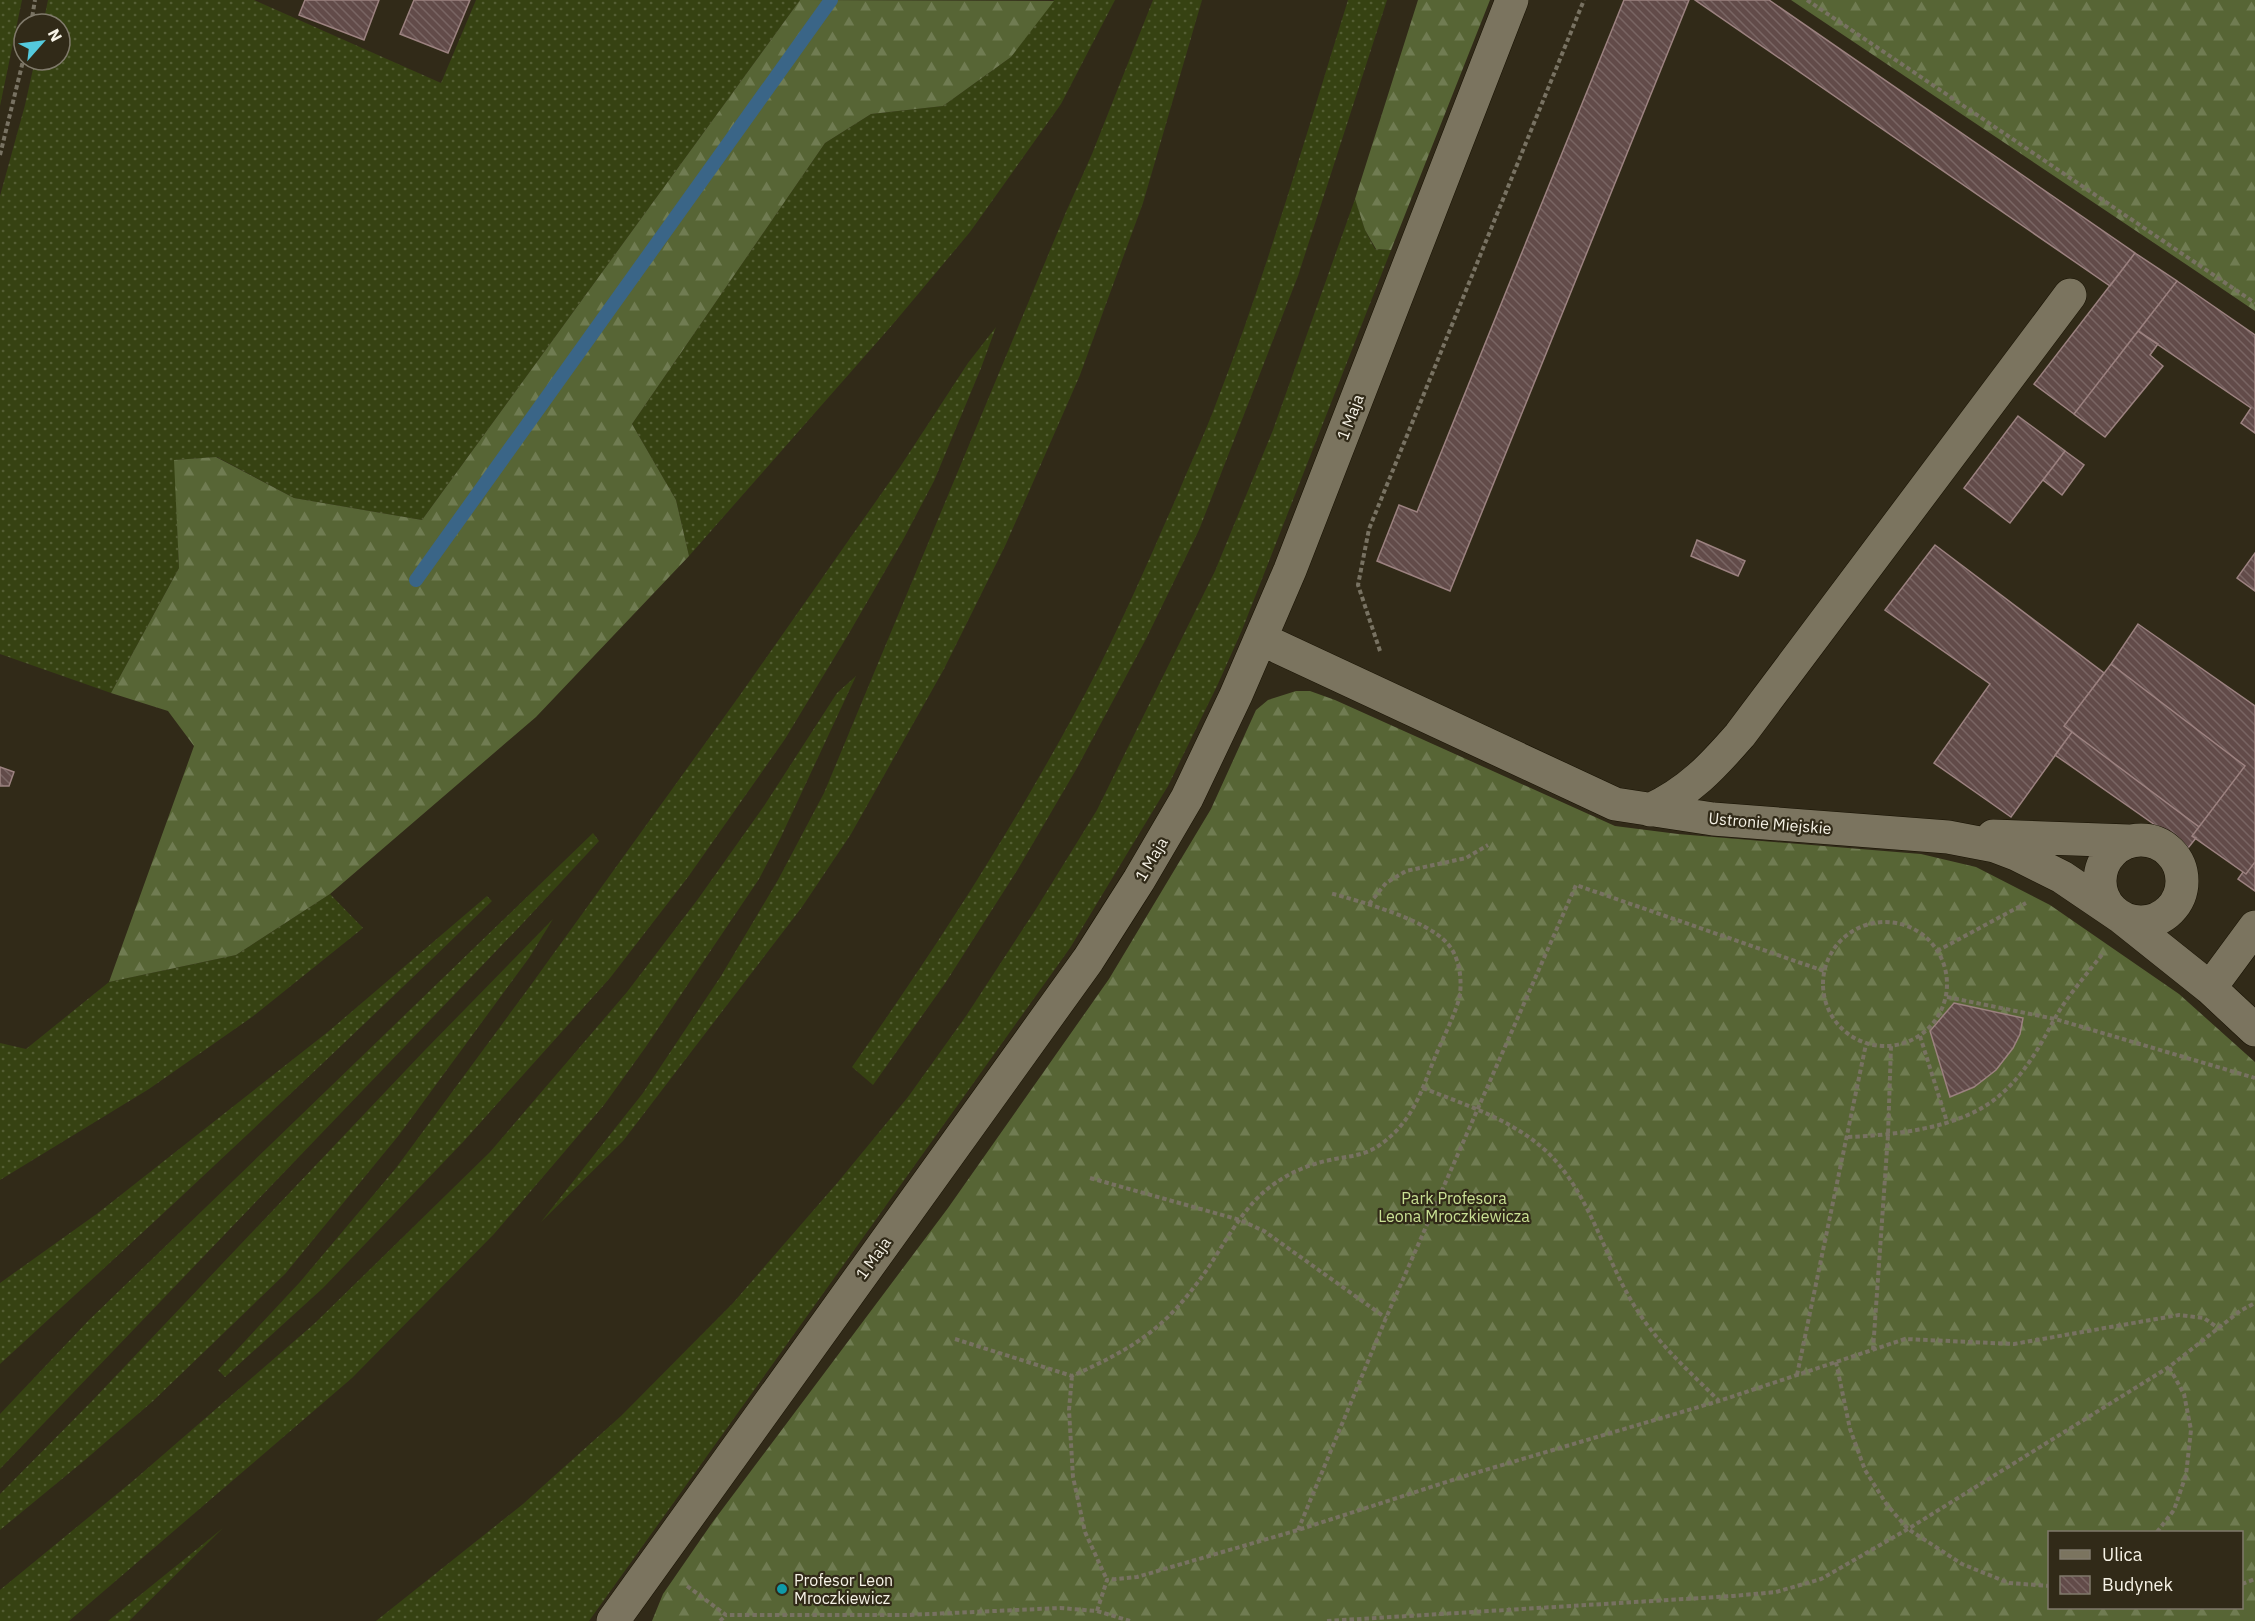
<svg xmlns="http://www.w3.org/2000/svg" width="2255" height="1621" font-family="'IBM Plex Sans',sans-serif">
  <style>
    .grass { fill: url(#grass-dots) }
    .forest { fill: url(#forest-firs); fill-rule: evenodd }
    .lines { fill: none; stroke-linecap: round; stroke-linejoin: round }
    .stream { stroke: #3a6587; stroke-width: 14 }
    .building { fill: url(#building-back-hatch); stroke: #9c8280; stroke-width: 1.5 }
    .minor-casing { stroke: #181203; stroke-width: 34 }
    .path { stroke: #787262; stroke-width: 4; stroke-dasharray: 4.5 3; stroke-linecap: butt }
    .minor { stroke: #7b745f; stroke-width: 33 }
    .culture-dot { fill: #0f9aa8; stroke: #312a18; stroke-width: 2 }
    .labels { text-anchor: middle; stroke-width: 4.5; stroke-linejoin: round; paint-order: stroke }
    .street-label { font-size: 16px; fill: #f7f3e7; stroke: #312a18 }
    .park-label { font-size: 16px; fill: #cae194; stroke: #312a18 }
    .poi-label { font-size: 16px; fill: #f7f3e7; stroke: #312a18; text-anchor: start }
  </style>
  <defs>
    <pattern id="grass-dots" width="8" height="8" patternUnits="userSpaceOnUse" patternTransform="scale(1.5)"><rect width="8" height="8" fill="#364212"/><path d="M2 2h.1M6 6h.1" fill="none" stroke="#545e34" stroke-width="1.8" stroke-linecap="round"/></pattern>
    <pattern id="forest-firs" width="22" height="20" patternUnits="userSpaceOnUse" patternTransform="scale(1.5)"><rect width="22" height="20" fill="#576535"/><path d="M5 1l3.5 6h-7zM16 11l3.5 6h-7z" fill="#707c52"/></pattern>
    <pattern id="building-back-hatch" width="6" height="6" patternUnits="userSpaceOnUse" patternTransform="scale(1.5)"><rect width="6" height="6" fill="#624b49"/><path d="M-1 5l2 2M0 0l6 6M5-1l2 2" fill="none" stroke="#796563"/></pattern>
  </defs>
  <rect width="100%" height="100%" fill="#312a18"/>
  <path class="grass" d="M0,0H22L0,106Z
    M48,0H254L441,83L476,0H800L422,520L294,498L217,457L175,460L179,568L111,693L0,654V196L25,105L35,60H60V24H43Z
    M1054,0H1115L1061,104L970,232L893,324L689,556L676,500L632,424L825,143L871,114L943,106L1011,57Z
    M1153,0H1202L1143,203L1080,375L1006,544L944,669L851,834L802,907L623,1141L541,1222L643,1093L721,976L778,880L824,793L1066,212L1092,154Z
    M1348,0H1387L1298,276L1199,530L1146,639L1077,768L1018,869L946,982L873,1085L852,1067C941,941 1025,810 1096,673C1126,613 1153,551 1180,489C1192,460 1206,431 1217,401C1268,270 1306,134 1348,0Z
    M1355,199L1365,230L1375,249L1391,250L1242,630L1217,686L1168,786L1070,948L589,1621H376L523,1504L621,1416L733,1303L838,1182L908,1097L966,1016L1036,909L1097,810L1215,571L1273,430Z
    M996,327L981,368L934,481L903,540L848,635L785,739L688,877L610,978L463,1142L323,1288L225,1377L218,1370L300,1282L396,1168L528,989L740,695L900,467L968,363Z
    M856,676L780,839L759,879L645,1048L604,1105L560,1157L494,1234L352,1378L69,1621H0V1590L134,1480L314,1324L490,1152L627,992L698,899L764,806L837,693Z
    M593,833L599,841L523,923L0,1469V1414L88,1321Z
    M330,894L363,928L252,1017L149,1089L0,1180V1043L26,1049L109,982L236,955Z
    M487,896L492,901C330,1058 166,1212 0,1364V1283L98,1213L329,1031Z
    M553,919L529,958L399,1135L285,1274L153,1401L85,1460L0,1530V1494L92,1401L424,1051Z
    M223,1528L129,1621H108Z"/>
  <path class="forest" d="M800,0L1054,1L1011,57L943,106L871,114L825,143L632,424L676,500L689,556L536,717L330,894L236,955L109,982L194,746L168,711L111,693L179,568L174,460L216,457L294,498L422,520Z
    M1418,0H1490L1391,250L1376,249L1365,230L1355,199Z
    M1791,0H2255V311L2190,267Z
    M1296,691H1310L1335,700L1615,826L1678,834L1921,854L1976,867L2050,905L2179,994L2255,1062V1621H652L663,1594L712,1523L948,1208L1109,979L1211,809L1256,710L1268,700ZM2050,1532H2242V1608H2050Z"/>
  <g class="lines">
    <path class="stream" d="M416,580L831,0"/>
  </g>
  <path class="building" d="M305,0H379L364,40L299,15Z
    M414,0H470L448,53L400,34Z
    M1624,0H1689L1450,591L1377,561L1399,505L1417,512Z
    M1695,0H1769L2135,253L2110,286Z
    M2135,253L2177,281L2074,414L2034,384Z
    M2177,281L2255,335V433L2241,423L2251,408L2138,331Z
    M2138,331L2158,344L2150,355L2163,366L2105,437L2074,414Z
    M2018,416L2065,451L2010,523L1964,488Z
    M2065,451L2084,465L2062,495L2043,480Z
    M1697,540L1745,561L1738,576L1691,556Z
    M1935,545L2104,673L2064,726L2072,732L2011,817L1934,763L1990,684L1885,610Z
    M2255,553V591L2237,578Z
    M2138,624L2255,706V862L2246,874L2192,836L2245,766L2111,664Z
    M2111,664L2245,766L2199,827L2064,726Z
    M2072,732L2199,827L2192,836L2196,838L2188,848L2055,755Z
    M0,767L14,772L9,786H0Z
    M2255,862V891L2238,879L2243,872L2246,874Z
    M1954,1003L2023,1018L2020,1034L2013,1048L1996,1070L1974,1087L1950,1097L1930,1031Z"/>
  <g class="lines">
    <g class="minor-casing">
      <path id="minor" d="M1261,639L1615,804L1713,819L1948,837L1995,846L2016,854L2062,877L2121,917L2210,988L2255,1030
        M1650,810C1690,791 1712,767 1740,735L2070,295
        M1993,836L2129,841
        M2100 881a41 41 0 1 1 82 0a41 41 0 1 1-82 0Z
        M2210,988L2255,927
        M613,1621L1088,960L1139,880L1187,798L1236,695L1290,570L1512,0"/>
    </g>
    <path class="path" d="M1807,0L2255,303
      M31,24L35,0
      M0,155L24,57
      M1380,651L1358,585L1369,529L1584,0
      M1369,904L1386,883L1406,871L1466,858L1488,845
      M1823 984a62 62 0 1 1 124 0a62 62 0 1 1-124 0Z
      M1937,951L2026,903
      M1947,997L2055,1019L2255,1078
      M1920,1036L1947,1122
      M1423,1088C1468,1106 1520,1122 1554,1159C1593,1202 1606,1262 1637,1310C1659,1345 1690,1372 1719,1401
      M1848,1137C1896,1135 1963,1128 2000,1095C2025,1074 2040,1046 2055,1018C2068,995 2088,973 2104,952
      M1090,1178L1240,1220L1264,1231L1386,1318
      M955,1339L1072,1376C1136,1347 1165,1329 1206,1271C1223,1246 1241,1211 1265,1191C1284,1175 1306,1165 1330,1160C1348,1156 1366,1156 1381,1144C1413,1121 1421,1092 1435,1057C1441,1042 1458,1009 1460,994C1462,977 1459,956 1447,943C1425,919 1362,902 1330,893
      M1873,1350L1888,1135L1891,1046
      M1836,1362L1850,1429L1865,1470L1887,1505L1908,1529L1962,1564L2009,1583L2050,1586
      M1797,1375L1866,1044
      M1072,1376L1069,1410L1073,1477L1085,1532L1107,1580
      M1298,1530L1386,1318L1576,885L1824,971
      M2157,1532L2174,1510L2186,1475L2191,1430L2184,1394L2169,1367
      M2242,1584L2255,1579
      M687,1586L726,1615H908L1060,1608L1097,1611L1130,1621
      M1097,1611L1107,1580L1137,1577L1298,1530L1465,1476L1719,1401L1905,1339L2014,1344L2179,1315L2204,1318L2218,1328
      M720,1621L726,1615
      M1327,1621L1733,1596L1776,1592L1821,1579L1908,1529L2169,1367L2240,1311L2255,1303"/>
    <use href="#minor" class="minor"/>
  </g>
  <circle class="culture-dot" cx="782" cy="1589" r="6"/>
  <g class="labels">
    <g class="street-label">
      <text transform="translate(1350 417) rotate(-69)" y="6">1 Maja</text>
      <text transform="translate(1770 823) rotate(5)" y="6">Ustronie Miejskie</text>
      <text transform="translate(1151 859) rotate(-59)" y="6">1 Maja</text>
      <text transform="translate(873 1258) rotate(-54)" y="6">1 Maja</text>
    </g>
    <g class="park-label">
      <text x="1454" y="1204">Park Profesora<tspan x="1454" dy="18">Leona Mroczkiewicza</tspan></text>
    </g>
    <g class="poi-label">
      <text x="794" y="1586">Profesor Leon<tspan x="794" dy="18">Mroczkiewicz</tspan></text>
    </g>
  </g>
  <rect x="2048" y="1531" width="195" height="78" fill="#312a18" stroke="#807a6b" stroke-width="1.5"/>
  <rect x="2060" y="1550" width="30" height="9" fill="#7b745f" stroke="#807a6b" stroke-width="1.5"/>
  <text x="2102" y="1561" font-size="18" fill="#f7f3e7">Ulica</text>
  <rect x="2060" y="1576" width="30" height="18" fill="url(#building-back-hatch)" stroke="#807a6b" stroke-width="1.5"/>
  <text x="2102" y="1591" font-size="18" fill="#f7f3e7">Budynek</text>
  <g transform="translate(42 42) rotate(62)"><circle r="28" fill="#312a18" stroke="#807a6b" stroke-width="1.5"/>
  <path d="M0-4.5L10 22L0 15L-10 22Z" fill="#54cadd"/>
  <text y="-9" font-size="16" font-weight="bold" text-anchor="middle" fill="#f7f3e7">N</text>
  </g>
</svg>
